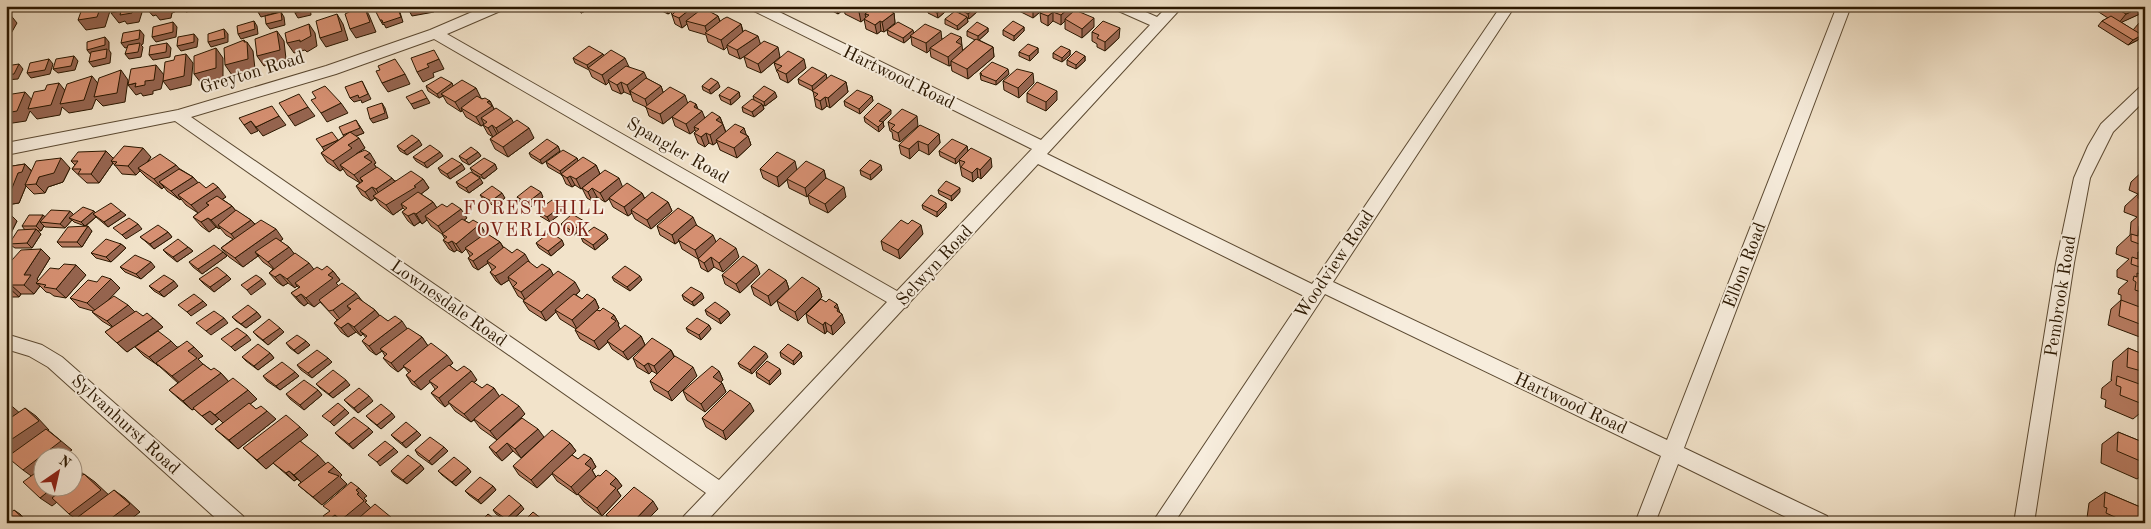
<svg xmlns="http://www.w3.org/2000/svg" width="2151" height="529" font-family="'Old Standard TT',serif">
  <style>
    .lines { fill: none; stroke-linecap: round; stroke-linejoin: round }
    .street-casing { stroke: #5c4a32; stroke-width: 2 }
    .street { fill: #f7eddd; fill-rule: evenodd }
    .wall { fill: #b87c62; stroke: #2a1700 }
    .shaded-wall { fill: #966550; stroke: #2a1700 }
    .building { fill: #d69072; stroke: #2a1700 }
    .labels { text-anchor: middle; stroke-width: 4; stroke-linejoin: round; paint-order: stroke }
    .street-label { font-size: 18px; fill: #2a1700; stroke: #f7eddd }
    .neighbourhood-label { font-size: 19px; letter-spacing: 1px; fill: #7a1f14; stroke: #f7eddd }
  </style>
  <rect width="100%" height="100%" fill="#f2e3ca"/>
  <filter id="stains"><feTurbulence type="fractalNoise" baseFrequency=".004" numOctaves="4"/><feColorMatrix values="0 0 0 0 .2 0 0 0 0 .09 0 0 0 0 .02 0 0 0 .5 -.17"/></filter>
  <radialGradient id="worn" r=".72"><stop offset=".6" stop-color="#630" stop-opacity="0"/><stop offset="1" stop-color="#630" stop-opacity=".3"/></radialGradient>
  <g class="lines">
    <g class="street-casing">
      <path id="street" d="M486,6H507L505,9L447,34L897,291L1032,149L750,9L748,6H767L1041,140L1150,25L1114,9L1112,6H1132L1157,17L1168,6H1183L1047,154L1312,284L1501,6H1515L1333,282L1667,440L1837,6H1851L1684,448L1827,516L1830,523H1798L1678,464L1655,523H1635L1661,456L1325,294L1174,523H1152L1304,296L1038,164L910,302L907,307L904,308L705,523H681L684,516L706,493L175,121L6,155V143L178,110L326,66L430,30ZM434,39L887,302L719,480L191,117L336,74Z
        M2145,86V100L2113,132L2090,178L2074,263L2034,523H2014L2056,263L2074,178L2088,146L2101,124L2140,87Z
        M6,334L42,345L62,357L243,516L246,523H221L48,367L29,356L6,349Z"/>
    </g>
    <use href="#street" class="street"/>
  </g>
  <path class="wall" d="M574,6H596L581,13Z
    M653,6H702L703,9L718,16L720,21L741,24L743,31L780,57L761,73L747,67L744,57L746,55L740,59L729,54L727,47L724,50L708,42L706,35L689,30L687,24L682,28L675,24L671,12L668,14L654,7Z
    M823,6H880L894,13L895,23L884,32L881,31L877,34L866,29L864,19L861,22L845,14L844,9L838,14Z
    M1017,6H1047L1033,18L1017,10Z
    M1073,6V12L1094,27L1082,38L1065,29V21L1061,25L1053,21L1048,26L1041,22L1040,13Z
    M2096,6H2145L2142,13L2121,22L2133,30L2139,23L2145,20V41L2140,38L2138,40L2128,45L2098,26L2102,21L2108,18L2094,9Z
    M928,8L945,12L938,18L928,13Z
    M959,9L979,10L969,19L967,18L968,22L958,30L945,24V19L960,13Z
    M1024,27V31L1014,41L1003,35V30Z
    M988,28V32L979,40L993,47L994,57L968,79L952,71L951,65L949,66L931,57L930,50L927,53L912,45L911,37L904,43L888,35L887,30L914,33L942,39L961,37L962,51L975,40L967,36V31Z
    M1092,32L1119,38L1105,51L1097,47V44L1092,41Z
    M1038,48V53L1030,61L1019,56V52Z
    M1070,50V55L1062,62L1053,58V53Z
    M603,54L604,56L629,67L646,78L661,86L663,92L688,103L696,104L698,109L705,118L720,117L726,132L744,128L746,135L748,136L751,145L737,158L720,150L717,142L713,145L709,143L705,147L698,143L694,133L696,132L695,130L690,134L675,126L672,117L663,124L649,116L646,107L633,101L631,95L624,92L621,94L612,90L609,82L606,85L592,77L589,70L575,63L573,58Z
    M1085,56V61L1076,69L1067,65V60Z
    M774,63L806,68L788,83L780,79L778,73L777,72Z
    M980,73L1009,74L996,85L981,80Z
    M826,74L827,79L846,82L848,92L830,108L827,106L822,110L816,107L813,91L799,84L798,79Z
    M1003,81L1034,83L1019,98L1004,90Z
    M452,83L453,86L476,88L480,98L490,101L494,109L534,138L508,157L495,149L490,139L493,137L488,134L483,125L481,126L466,117L462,110L461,112L447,103L443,96L439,98L428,91L426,86Z
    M702,86L720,87L711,94L703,90Z
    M739,92L740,97L731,105L721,100L719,95Z
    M1027,93L1057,100L1046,111L1027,102Z
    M753,96L777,97L765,106L763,105L764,109L754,117L743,112L742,107L754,100Z
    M872,96L873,101L860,114L845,106L844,101Z
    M891,114L883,122L884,127L879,132L865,122L864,117Z
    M888,122L918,126L900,142L893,139L892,132L890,131Z
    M359,125L364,133L356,136L365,148L356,154L376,163L374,164L376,167L395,181L423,179L429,188L421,194L433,202L437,208L467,218L464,220L469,223L480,224L485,233L500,242L504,248L537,268L550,269L553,275L580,291L576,295L582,299H595L599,308L597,310L600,311L614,315L619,324L618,325L620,329L641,336L645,345L628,360L612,349L608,342L599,350L580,339L575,330L576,329L560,319L556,312L546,321L529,310L523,301L524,300L518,296L509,280L501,285L496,281L490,272L492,270L488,263L478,270L473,267L468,258L470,256L466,249L462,253L457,250L454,252L449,249L443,240L445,239L442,234L431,226L427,220L422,224L420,222L414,226L408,221L402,212L405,210L403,208L393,215L380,205L375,198L371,201L362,195L356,186L360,183L347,175L343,169L340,171L327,162L321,153Z
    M939,134L940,143L929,155L919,150L910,159L901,154L899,145Z
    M422,145L407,155L400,151L397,146Z
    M558,146L560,151L542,164L531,157L529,153Z
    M967,146L968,151L992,167L981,179L978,177L973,182L962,176L959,160L956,164L940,156L939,151Z
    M106,151L113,158L151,157L148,161L180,169L193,177L198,183L206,188L226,197L222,199L232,206L235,210L251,220L255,224L283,239L280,241L289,247L294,254L314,270L333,271L340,280L336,283L339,286L375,310L380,316L388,321L407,329L422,337L428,346L453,363L450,366L457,371L477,380L474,383L482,388H494L499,397L525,414L497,440L480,428L474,420L471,422L455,411L449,403L445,407L438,401L431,393L435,389L430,382L421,390L412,384L406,375L409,373L404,367L398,372L390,366L383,358L385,356L382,351L376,355L369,350L362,341L366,338L363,334L361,336L356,332L348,337L341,332L334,323L338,319L337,320L320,302L314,307L308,303L304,306L299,302L291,293L299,288L297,286L295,288L288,283L283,286L277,282L269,273L273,269L263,262L258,256L243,267L229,257L221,248L233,239L226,235L220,228L219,229L216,227L209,232L201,226L193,217L198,213L186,205L181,199L180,200L167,191L164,187L162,189L146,177L140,171L136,175L122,174L113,163L99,183H87L72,169L75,165L71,161Z
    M478,152L481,156L469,165L462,161L459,156Z
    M443,156L427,168L416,161L413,157Z
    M577,158L578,161L596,165L600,174L581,189L575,185L572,187L566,184L562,175L548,167L546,162Z
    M25,164L32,171L70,168L63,182L48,187L45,193L34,194L26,186L19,203L6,205V167Z
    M495,164L497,169L484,179L473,173L470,168Z
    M438,168L465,169L450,179L441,173Z
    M760,169L824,170L826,178L846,197L828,213L810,204L808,196L807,197L789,188L787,180L779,187L763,178Z
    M2145,169V308L2139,307L2145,309V339L2108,325L2111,309L2121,300V295L2118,294L2119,289L2128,281L2117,277V270L2129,259L2116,254L2117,247L2130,235L2131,222L2137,217L2124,212L2125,206L2138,194L2129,190L2131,182Z
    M860,170H882L871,180L861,175Z
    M456,182L483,183L469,193L459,187Z
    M623,187L642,193L645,199L668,202L672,211L651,229L635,219L632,213L628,216L613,207L609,199L605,202L597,197L592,201L587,198L582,188Z
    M938,190L960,192L952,201L939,194Z
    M480,195L505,198L494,206L483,199Z
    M517,197H543L529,208L520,202Z
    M946,203V208L937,217L923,209L922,205Z
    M562,206L564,211L550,222L540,216L537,211Z
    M96,213L126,215L108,227L96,217L86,226L92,231L82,247H62L57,242L85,226L74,222L72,220L65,228L45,227L44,226L41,231H38L41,234L32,248H15L9,244L25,230L22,226L43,215L45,217Z
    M12,216L17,221L11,233H6V217Z
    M584,221L586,226L574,235L563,228L561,224Z
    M696,225L716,242L739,257L723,272L714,267L708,272L701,268L698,259L682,249L679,241L675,244L660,235L657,226Z
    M168,232L172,237L154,249L145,241L140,237Z
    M606,234L608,239L595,250L583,242L581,237Z
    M923,234L900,259L883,250L881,241Z
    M536,243L564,245L551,256L539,248Z
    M121,244L126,248L111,262L96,258L91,253Z
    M188,247L193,251L177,262L167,254L163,250Z
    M41,249L50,258L37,279L38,281L59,269L76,265L86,275L66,298L54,296L50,293L46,292L40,286L34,294H21L19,297H10L6,295V268Z
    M227,256L202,274L193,267L189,262Z
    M120,267H155L141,279L125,272Z
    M760,274L740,293L725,284L722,275Z
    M612,277L642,280L630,291L614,281Z
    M199,279H231L214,292L204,284Z
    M786,280L789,289L771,306L754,295L751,286Z
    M149,286H178L164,297L154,291Z
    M120,288L107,301L135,312L143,316L153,318L163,327L127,352L105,332L112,327L102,321L92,312L93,311L79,307L70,298Z
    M819,288L822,297L798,321L780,310L777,301Z
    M682,295L704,298L694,306L684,300Z
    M826,302L837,304L839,313L845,323L833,335L827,331L825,334L808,323L806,314Z
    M705,310L728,311L730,315L721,324L707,315Z
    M257,312L261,317L246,328L236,321L232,317Z
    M709,325L711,329L701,340L688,332L686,328Z
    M253,332H284L268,345L257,336Z
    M306,341L310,345L298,354L290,348L286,343Z
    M135,347H194L203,356L198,359L203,364L211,370L221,373L229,382L248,390L257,399L250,404L256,409L276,419L238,449L215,429L223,423L219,419L212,425L194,409L192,410L178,398L169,390L178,383L159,366L144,356Z
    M2128,348L2145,355V383L2142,385L2145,386V409L2133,419L2105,407L2106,400L2101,398L2102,388L2112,380H2111L2113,361Z
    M671,350L675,357L697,376L672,401L654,390L650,381L657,374L652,371L649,374L637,367L633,358Z
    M780,352H801L802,357L794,365L781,357Z
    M270,353L274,358L258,370L246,361L242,357Z
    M768,357L752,374L740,367L738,363Z
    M332,362L312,378L301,370L297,365Z
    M719,371L723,380L720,382L722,383L726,392L705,412L687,400L683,391Z
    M756,372L781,374L770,385L757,377Z
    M263,376H299L280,390L267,381Z
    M316,384L350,385L333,398L320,388Z
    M318,390L322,395L304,410L290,399L286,394Z
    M344,400L373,401L358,413L348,404Z
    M754,411L726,440L706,427L702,418Z
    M366,416L395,417L381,429L370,420Z
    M369,428L373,432L353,449L339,437L335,433Z
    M2118,432L2145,443V473L2137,479L2101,463L2102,444Z
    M308,435L300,441L326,464L334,467L342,475L340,477L347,484L322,505L298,485L301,482L297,479L294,481L273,463L266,469L243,448Z
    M391,435H421L406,448L395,439Z
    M544,437L521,458L513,451L502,461L495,455L489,447Z
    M570,443L576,451L572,455L578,459L591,458L596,467L592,470L596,477L577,495L557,481L552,474L537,488L519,475L513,466Z
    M415,450L448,451L432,465L418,455Z
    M421,465L424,469L407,484L394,475L391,471Z
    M468,468L471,472L456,486L442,475L438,471Z
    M600,476L616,478L622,486L617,490L621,496L602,516L584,502L578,494Z
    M493,486L496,490L481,504L469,495L465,491Z
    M2105,492L2145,509V522L2143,523H2090V520L2087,518L2089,503Z
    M524,509L510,523L496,514L493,510Z
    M658,509L644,523H611L606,515Z"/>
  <path class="shaded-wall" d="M101,6H106L110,11L105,27L86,30L78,20Z
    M134,6H144L139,22L127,24L125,21L119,23L111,13Z
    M148,6H177L175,12L172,13L171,18L160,20L156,15L153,16L145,7Z
    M182,6H207V7L186,12Z
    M276,6H278L279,12L261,17L258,12Z
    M308,6H310L311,15L298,18L295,13Z
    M325,6H338L327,9Z
    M364,6L369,15L376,32L356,38L350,29Z
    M397,6H398L403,22L386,28L384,24L383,25L380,20Z
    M410,6H431L434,12L412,16L407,7Z
    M583,6H596L581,13L579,8Z
    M665,6H679L669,8L671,12L668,14Z
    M694,6H702L704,11L686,21L687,24L682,28L679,18Z
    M836,6H843L844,9L838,14Z
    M867,6H878L865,14L866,18L861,22L859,12Z
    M977,6H979V10L969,19L968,14Z
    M1035,6H1047L1033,18V8Z
    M1071,6H1073V14L1065,19V21L1061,25V15Z
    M2143,6H2145V9L2142,13L2118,24L2126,14Z
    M945,7V12L938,18L937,13Z
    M281,12L284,17L285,25L270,29L266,24Z
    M1053,12V21L1048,26V16Z
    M9,13L17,23L9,37L6,34V18Z
    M894,13L895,23L884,32L882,22Z
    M337,14L343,24L348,40L326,47L320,38Z
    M718,16L721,25L707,33L705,26Z
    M967,17L968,22L958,30L957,26Z
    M1094,18V27L1082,38V29Z
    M254,21L257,26L258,34L241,39L238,34Z
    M880,21L881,31L877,34L875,25Z
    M173,22L177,27L176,37L156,42L152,37Z
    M309,24L315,33L317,46L307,52L305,50L294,53L287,43Z
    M741,24L743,33L727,45V47L724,50L721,40Z
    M1024,27V31L1014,41V36Z
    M988,28V32L978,41V36Z
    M1120,28L1119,38L1105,51V42Z
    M224,29L228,34V42L211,47L208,42Z
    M140,30L144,35L143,44L141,45L143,47L141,57L129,59L125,54L139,45L125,48L121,43Z
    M913,30L914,34L910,36L911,37L904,43L903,38Z
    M277,31L284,41L286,59L264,66L257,56Z
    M941,31L942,41L930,48V50L927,53L926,43Z
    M194,34L198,39L197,47L181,51L177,46Z
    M2142,35L2138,40L2128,45L2133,40Z
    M758,36L761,46L740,59L737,50Z
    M105,37L109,42V50L111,53L110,63L93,67L89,62L91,55L87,50Z
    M961,37L963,54L951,61V65L949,66L948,57L956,42Z
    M244,40L247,44V42L253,51L255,69L232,75L225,65L244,42Z
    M167,43L171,48L170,57L153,60L149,55Z
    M778,47L780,57L761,73L758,64Z
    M993,47L994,57L968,79L967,69Z
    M216,48L223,58V78L201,83L194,74Z
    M1038,48V53L1030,61L1029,56Z
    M1070,50V55L1062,62V58Z
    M186,54L193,63L191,85L170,90L163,81L161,89L153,91V94L143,96L141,93L136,95L128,85L145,81L156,65L164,75Z
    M603,54L605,58L588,68L587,65Z
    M74,56L78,61L75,70L58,73L53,69Z
    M1085,56V61L1076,69V65Z
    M625,58L629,67L608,80L609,82L606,85L602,75Z
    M49,59L53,64L50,74L31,78L27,73Z
    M439,59L444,69L433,73L434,77L423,82L417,72L427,64Z
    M804,59L806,68L788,83L786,74Z
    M19,64L23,69L18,79L6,80V75Z
    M1008,69L1009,74L996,85V81Z
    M121,70L128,80L125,102L103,106L96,99L92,109L69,113L62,107L60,115L37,119L30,111L26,121L6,124V113L25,92L34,102L59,83L67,93L92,76L100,86Z
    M644,72L648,81L630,91L631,95L627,85Z
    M1033,73L1034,83L1019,98L1018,88Z
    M405,74L410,84L388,92L382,83Z
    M826,74L827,79L813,91L812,86Z
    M362,81L371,99L362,103L361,100L354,102L350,98Z
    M621,82L624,92L621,94L617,85Z
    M718,82L720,87L711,94L709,90Z
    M846,82L848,92L830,108L828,98Z
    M452,83L454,88L441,94L443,96L439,98L437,94Z
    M661,86L664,95L648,108L645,99Z
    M476,88L481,98L464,109L461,108L462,110L461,112L455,102Z
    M1057,91V100L1046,111V102Z
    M739,92L740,97L731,105L730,100Z
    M775,92L777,97L765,106L764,102Z
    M685,95L688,104L663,124L660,114Z
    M872,96L873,101L860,114L859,109Z
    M825,97L827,106L822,110L820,101Z
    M427,98L430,103L414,109L411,104Z
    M490,101L497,115L481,118L484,124L481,126L476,117L487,102Z
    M341,103L348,113L327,122L321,113Z
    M382,103L385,108L388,118L373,123L370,119Z
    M696,104L699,114L702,111L706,121L694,127L695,130L690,134L686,124L694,107Z
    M762,104L764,109L754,117L752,112Z
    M308,107L315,116L295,126L288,116Z
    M891,110V114L880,125L879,121Z
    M279,116L286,125L263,136L256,127Z
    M917,116L918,126L900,142L898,133Z
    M720,117L726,133L716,140L717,142L713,145L710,135L716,120Z
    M511,118L516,127L501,138L496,128Z
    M356,120L364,133L346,140L343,135Z
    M251,121L258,131L251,134L244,125Z
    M883,122L884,127L879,132L878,127Z
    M492,125L497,134L493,137L488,128Z
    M529,128L534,138L508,157L503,147Z
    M744,128L747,137L748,136L751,145L737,158L734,148L740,132Z
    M706,133L709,143L705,147L701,137Z
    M939,134L940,143L929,155L928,145Z
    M359,138L365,148L356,154L359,158L340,165L343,169L340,171L333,161L348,145Z
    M338,140L341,145L325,152L322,147Z
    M419,140L422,145L407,155L404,151Z
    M918,141L919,150L910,159L909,149Z
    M558,146L560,151L542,164L540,160Z
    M967,146L968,151L956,164L955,159Z
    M143,148L151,157L141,170L138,168L140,171L136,175L128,166Z
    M106,151L115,160L111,161L113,163L99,183L91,174Z
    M440,152L443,156L427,168L424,163Z
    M478,152L481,156L469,165L466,160Z
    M370,153L376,163L374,164L379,172L360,178L363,183L361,184L354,175L364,157Z
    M61,158L70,168L63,182L48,187L45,193L36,184L39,177Z
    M577,158L579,163L562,176L560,171Z
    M991,158L992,167L981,179L980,170Z
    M795,161L797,170L779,187L777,177Z
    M25,164L34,174L25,185L26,186L19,203L6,205V194L18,173Z
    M462,164L465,169L450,179L447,174Z
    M495,164L497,169L484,179L481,175Z
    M176,165L184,174L159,182L164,187L162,189L154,179Z
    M596,165L600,174L581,189L576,179Z
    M881,165L882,170L871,180L870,175Z
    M977,168L978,177L973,182L972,173Z
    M824,170L826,179L808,195V196L807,197L805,188Z
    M570,176L575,185L572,187L567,178Z
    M193,177L201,186L178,195L181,199L180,200L171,191Z
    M392,178L399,187L382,199L376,189Z
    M480,178L483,183L469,193L466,188Z
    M619,178L623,188L609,198V199L605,202L600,193Z
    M423,179L429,188L421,194L401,204L403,208L393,215L386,205Z
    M218,187L226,197L210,207L206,203L210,207L199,214L191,205Z
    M372,187L378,196H373L375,198L371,201L365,192Z
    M844,187L846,197L828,213L825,204Z
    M592,188L597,197L592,201L588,192Z
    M960,188V192L952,201L951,196Z
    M541,192L543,197L529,208L527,203Z
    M502,193L505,198L494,206L491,201Z
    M642,193L646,202L631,210L632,213L628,216L624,207Z
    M433,202L439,211L425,216L427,220L422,224L416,214Z
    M668,202L672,211L651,229L647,220Z
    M946,203V208L937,217V212Z
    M232,206L239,215L218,225L220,228L219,229L211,220Z
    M562,206L564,211L550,222L547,217Z
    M461,209L467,218L444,235L438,226Z
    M70,211L75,216L69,218L72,220L65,228L60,224Z
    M94,211L98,216L93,214L96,217L85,226L81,222Z
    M121,211L126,215L108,227L104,222Z
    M414,213L420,222L414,226L408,216Z
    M43,215L48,219L40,222L44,226L41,231L36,226Z
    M12,216L17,221L11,233L6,229V227Z
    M693,217L697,226L678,240L679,241L675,244L672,235Z
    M208,218L216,227L209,232L201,222Z
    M251,220L259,229L239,244L231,234Z
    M584,221L586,226L574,235L572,231Z
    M138,224L142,229L126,239L122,235Z
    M480,224L486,234L465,248L466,249L462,253L456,244Z
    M921,225L923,234L900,259L898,250Z
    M88,226L92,231L82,247L77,242Z
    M36,229L41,234L32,248L27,243Z
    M276,229L283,239L259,256L255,252L258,256L243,267L235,258Z
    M168,232L172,237L154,249L150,244Z
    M606,234L608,239L595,250L593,245Z
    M713,235L717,244L699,260L695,250Z
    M562,240L564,245L551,256L548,251Z
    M452,241L457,250L454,252L448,243Z
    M500,242L505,251L487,261L488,263L478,270L473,261Z
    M121,244L126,248L111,262L106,257Z
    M188,247L193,251L177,262L173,257Z
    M289,247L296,256L276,271L268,262Z
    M736,248L739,257L723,272L719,263Z
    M41,249L50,258L37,279L41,284L36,283L40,286L34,294L24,285V275Z
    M223,252L227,256L202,274L198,269Z
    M525,254L530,263L508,277L509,280L501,285L495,276Z
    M711,257L714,267L708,272L704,263Z
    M151,262L155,267L141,279L136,274Z
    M309,263L316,272L295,283L297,286L295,288L287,279Z
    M76,265L86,275L66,298L56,289Z
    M757,265L760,274L740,293L736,284Z
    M550,269L555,278L526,301L521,292Z
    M333,271L340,280L336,283L340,287L314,307L306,298L328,275Z
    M280,274L288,283L283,286L275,277Z
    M227,275L231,279L214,292L210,287Z
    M640,276L642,280L630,291L627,287Z
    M111,279L120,288L97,312L87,303Z
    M262,279L266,284L251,295L247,290Z
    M786,280L789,289L771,306L768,296Z
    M174,281L178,286L164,297L159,292Z
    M575,282L580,291L557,311L555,310L556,312L546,321L541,312Z
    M11,285L21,294L19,297L9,288Z
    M819,288L822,297L798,321L795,312Z
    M356,293L363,302L347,306L351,311L340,319L333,310Z
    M702,293L704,298L694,306L692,302Z
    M301,294L308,303L304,306L296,297Z
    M595,299L599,308L577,329L572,320Z
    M203,301L207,305L191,316L187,312Z
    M837,304L840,313L842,314L845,323L833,335L831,326L834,307Z
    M128,305L137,314L116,330L107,321Z
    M375,310L382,319L360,331L363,334L361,336L354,327Z
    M728,311L730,315L721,324L719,319Z
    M257,312L261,317L246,328L241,324Z
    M614,315L619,324L618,325L621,330L607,341L608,342L599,350L594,341L611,318Z
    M153,318L163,327L127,352L117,343Z
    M224,318L228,323L211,335L206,331Z
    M402,321L408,330L380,349L382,351L376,355L369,346Z
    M825,322L827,331L825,334L823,325Z
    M348,323L356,332L348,337L341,328Z
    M709,325L711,329L701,340L699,335Z
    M280,328L284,332L268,345L263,340Z
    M247,335L251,340L235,351L231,347Z
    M641,336L645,345L628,360L623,352Z
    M422,337L428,346L398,372L391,363Z
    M171,341L180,350L158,366L149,357Z
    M306,341L310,345L298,354L294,350Z
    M194,347L203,356L198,359L206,367L182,385L172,376L188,351Z
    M671,350L675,359L658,375L654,366Z
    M801,352L802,357L794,365L793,361Z
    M270,353L274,358L258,370L254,366Z
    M766,353L768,357L752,374L750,370Z
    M447,355L453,363L421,390L414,382Z
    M328,358L332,362L312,378L308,373Z
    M648,363L652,371L649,374L644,366Z
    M693,367L697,376L672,401L668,392Z
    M780,369L781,374L770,385L769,381Z
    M471,371L477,380L445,407L439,398Z
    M719,371L723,380L717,386L713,377Z
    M295,372L299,376L280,390L276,386Z
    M221,373L229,382L192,410L183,401Z
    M346,380L350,385L333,398L329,394Z
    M722,383L726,392L705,412L701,404Z
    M494,388L500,397L471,422L464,414Z
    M248,390L257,399L224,424L215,415Z
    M318,390L322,395L304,410L300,405Z
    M369,396L373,401L358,413L354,408Z
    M6,401L22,415L6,425Z
    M750,403L754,411L726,440L723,431Z
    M519,406L525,414L497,440L490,431Z
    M25,408L36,416L49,430H48L72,450L63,456H42V472L34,478L23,470L48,430L6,460V443Z
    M345,409L349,413L334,426L330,422Z
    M210,411L219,419L212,425L202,416Z
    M267,411L276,419L238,449L229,440Z
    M392,413L395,417L381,429L377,425Z
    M300,427L308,435L266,469L257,460Z
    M369,428L373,432L353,449L349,444Z
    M538,429L544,437L521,458L515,449Z
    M417,431L421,435L406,448L402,443Z
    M507,443L513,451L502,461L496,453Z
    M570,443L576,451L537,488L531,480Z
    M444,447L448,451L432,465L429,461Z
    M394,448L398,452L380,466L377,462Z
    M318,455L326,464L302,483L294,475Z
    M591,458L596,467L592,470L596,477L577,495L571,487L585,464Z
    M72,464L88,478L52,506L40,498L55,486H72Z
    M421,465L424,469L407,484L403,480Z
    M334,467L342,475L340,477L347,484L322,505L313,497L328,472Z
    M468,468L471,472L456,486L452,482Z
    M289,471L297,479L294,481L286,473Z
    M84,474L95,482L112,498L80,522L69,514Z
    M616,478L622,486L617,490L621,496L602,516L597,508L610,484Z
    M493,486L496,490L481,504L478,500Z
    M359,488L367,496L364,498L367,501L365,502L372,509L356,523H344L341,520L357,494L356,490Z
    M114,490L125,498L140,512L131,519L136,523H105Z
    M6,495L12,501L6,505Z
    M653,501L658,509L644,523H632Z
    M521,505L524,509L509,523L506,519Z
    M14,510L20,514L29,523H24Z
    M335,515L342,523H331L328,520Z
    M392,518L396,523H386Z"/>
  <path class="building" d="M83,6H101L97,17L78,20Z
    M113,6H134L132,13L120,15L121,11L111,13Z
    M154,6H164V8L153,10Z
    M257,6H276V8L258,12Z
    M294,6H308V10L295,13Z
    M361,6H364L370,22L350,29L345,14Z
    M385,6H397L401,17L383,23L382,20H380L375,10Z
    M672,6H694L679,18L672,15L676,11L669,8Z
    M847,6H867L859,12Z
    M875,6H880L894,13L882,22L880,21L875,25L864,19L869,15L865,14Z
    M930,6H944L945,7L937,13L928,8Z
    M963,6H977L968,14L959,9Z
    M1047,6H1071L1061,15L1053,12L1048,16L1040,13Z
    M2112,6H2143L2126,14Z
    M703,8L718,16L705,26L686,21Z
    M1075,10L1094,18L1082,29L1065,19Z
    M955,11L967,17L957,26L945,19Z
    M281,12L282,20L266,24L265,16Z
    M337,14L342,31L320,38L316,21Z
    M2111,16L2142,35L2133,40L2102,21Z
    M727,17L741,24L721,40L705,33L723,19Z
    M2145,20V26L2139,23Z
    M254,21L255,29L238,34L237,26Z
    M1013,21L1024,27L1014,36L1003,30Z
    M1103,21L1120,28L1105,42L1097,38L1099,35L1092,32Z
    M173,22V32L152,37L153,27Z
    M898,22L913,30L903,38L887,30Z
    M977,22L988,28L978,36L967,31Z
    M309,24L311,36L300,42V40L287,43L285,33Z
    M925,24L941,31L926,43L910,36Z
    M224,29L225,38L208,42V34Z
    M140,30L139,39L121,43L123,33Z
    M745,30L758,36L737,50L727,45Z
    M277,31L280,50L257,56L255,39Z
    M951,33L961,37L956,42L962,45L948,57L930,48Z
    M194,34V42L177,46L178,37Z
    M105,37V45L87,50V42Z
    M976,39L993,47L967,69L951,61Z
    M244,40V42H247L248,59L225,65L224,48Z
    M764,41L778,47L758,64L744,57Z
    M140,43L138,52L125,54L128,45Z
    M167,43L166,52L149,55L150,46Z
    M1028,44L1038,48L1029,56L1019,52Z
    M589,46L603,54L587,65L573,58Z
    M1061,46L1070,50L1062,58L1053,53Z
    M216,48V68L194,74V56Z
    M107,49L106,58L89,62L91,52Z
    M434,50L439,59L427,64L429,67L417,72L411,58Z
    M611,50L625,58L602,75L588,68Z
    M788,51L804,59L786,74L777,70L782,66L774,63Z
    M1076,51L1085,56L1076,65L1067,60Z
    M186,54L184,76L163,81L165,62L174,60L175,56Z
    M74,56L71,66L53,69L56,59Z
    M49,59L45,70L27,73L30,63Z
    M395,59L405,74L382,83L376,71L380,70L378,66Z
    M992,62L1008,69L996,81L981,75L982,74L980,73Z
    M19,64L14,74L6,75V66Z
    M156,65L154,80L145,81V85L135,87L136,83L128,85L131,69Z
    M626,66L644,72L627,85L621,82L617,85L608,80Z
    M812,67L826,74L812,86L798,79Z
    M1017,69L1033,73L1018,88L1003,81Z
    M121,70L117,93L94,97L99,78Z
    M831,75L846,82L828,98L825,97L820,101L814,98L818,94L812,91Z
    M92,76L84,100L60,104L67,84Z
    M441,77L452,83L437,94L426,86Z
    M646,78L661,86L645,99L630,91Z
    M711,78L718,82L709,90L702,86Z
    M462,80L476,88L455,102L441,94Z
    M362,81L368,94L359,98L358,95L350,98L345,87Z
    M1037,82L1057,91L1046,102L1027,93Z
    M59,83L51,105L28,109L34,92L45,90L47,85Z
    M325,86L341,103L321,113L311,100L316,98L312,92Z
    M764,86L775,92L764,102L753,96Z
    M670,87L685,95L660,114L645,107Z
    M728,87L739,92L730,100L719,95Z
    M422,90L427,98L411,104L406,97Z
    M857,90L872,96L859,109L844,101Z
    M25,92L17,111L6,113V95Z
    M299,94L308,107L288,116L279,103Z
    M477,96L482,99L485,98L490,101L487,102L492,106L476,117L461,108Z
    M752,99L762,104L752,112L742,107Z
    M690,101L696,104L694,107L702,111L686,124L672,117Z
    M382,103L385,113L370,119L367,108Z
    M878,103L891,110L879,121L883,122L878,127L864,117Z
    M272,106L279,116L256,127L251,121L244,125L239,118Z
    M496,108L511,118L496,128L492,125L488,128L483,125L487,122L481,118Z
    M902,109L917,116L898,133L891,129L895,125L888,122Z
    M712,112L720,117L716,120L723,124L710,135L706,133L701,137L694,133L699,129L694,127Z
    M356,120L360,128L343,135L339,127Z
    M517,120L529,128L503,147L490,139Z
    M735,124L744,128L740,132L748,136L734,148L716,140Z
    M920,125L939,134L928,145L918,141L909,149L899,145Z
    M332,132L338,140L322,147L316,139Z
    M350,132L359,138L348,145L352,148L333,161L321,153Z
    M412,135L419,140L404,151L397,146Z
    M547,139L558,146L540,160L529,153Z
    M952,139L967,146L955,159L939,151Z
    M430,145L440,152L424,163L413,157Z
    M124,146L143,148L128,166L114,165L117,162L111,161Z
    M471,147L478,152L466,160L459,156Z
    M971,148L991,158L980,170L977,168L972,173L961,167L965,162L959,160Z
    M365,150L370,153L364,157L372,162L354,175L340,165L358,153Z
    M563,150L577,158L560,171L546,162Z
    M106,151L91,174H78L81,169H72L78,161H71L78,152Z
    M777,152L795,161L777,177L760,169Z
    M160,154L176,165L154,179L138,168Z
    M583,157L596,165L576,179L570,176L567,178L561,174Z
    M61,158L54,173L39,177L36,184L25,185L36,161Z
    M452,158L462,164L447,174L438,168Z
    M484,158L495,164L481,175L470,168Z
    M870,160L881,165L870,175L860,170Z
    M806,161L824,170L805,188L787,179Z
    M25,164L22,172L18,173L10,193L6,194V167Z
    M377,167L392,178L376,189L372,187L365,192L356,186L363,181L360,178Z
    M179,169L193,177L171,191L159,182Z
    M605,170L619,178L600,193L592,188L588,192L582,188Z
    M411,171L423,179L414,186L416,187L386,205L373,196Z
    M471,172L480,178L466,188L456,182Z
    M826,178L844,187L825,204L808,195Z
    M946,181L960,188L951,196L938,190Z
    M199,182L206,188L213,183L218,187L191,205L178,195Z
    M627,183L642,193L624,207L609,198Z
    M492,186L502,193L491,201L480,195Z
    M531,186L541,192L527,203L517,197Z
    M418,192L433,202L416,214L414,213L408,216L402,212L407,208L401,204Z
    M652,192L668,202L647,220L631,210Z
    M2139,192L2145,194V201L2138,198Z
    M931,195L946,203L937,212L922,205Z
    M217,196L232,206L211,220L208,218L201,222L193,217L209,205L206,203Z
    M552,200L562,206L547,217L537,211Z
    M111,203L121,211L104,222L93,214Z
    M452,203L461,209L438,226L425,216L442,204L447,207Z
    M83,207L94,211L81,222L69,218Z
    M678,208L693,217L672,235L657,226Z
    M51,210L70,211L60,224L40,222Z
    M236,210L251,220L231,234L218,225Z
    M572,214L584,221L572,231L561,224Z
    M29,215H43L36,226H22Z
    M12,216L6,227V217Z
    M129,218L138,224L122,235L113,228Z
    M462,219L469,223L473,220L480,224L456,244L452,241L448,243L443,240L447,237L442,234Z
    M261,220L276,229L235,258L221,248Z
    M901,220L908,224L912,220L921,225L898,250L881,241Z
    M158,225L168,232L150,244L140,237Z
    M696,225L713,235L695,250L678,240Z
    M88,226L77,242H57L68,227Z
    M2139,226L2145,229V246L2131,241V234L2138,236Z
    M594,227L606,234L593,245L581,237Z
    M36,229L27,243L9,244L18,230Z
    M550,232L562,240L548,251L536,243Z
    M486,233L500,242L473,261L468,258L473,254L465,248Z
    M276,238L289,247L268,262L255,252Z
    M720,238L736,248L719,263L711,257L704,263L698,259Z
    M106,239L121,244L106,257L91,253Z
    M178,239L188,247L173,257L163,250Z
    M214,245L223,252L198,269L189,262Z
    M504,247L512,253L517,249L525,254L503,272L495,276L490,272L496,267L487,261Z
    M41,249L24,275H31L24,285H11L9,288H6V268L12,260L21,250Z
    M2138,252L2145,254V269L2131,264L2132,257L2138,259Z
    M295,253L309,263L287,279L280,274L275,277L269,273Z
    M135,255L151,262L136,274L120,267Z
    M743,256L757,265L736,284L722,275Z
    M528,261L537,268L542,264L550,269L521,292L513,287L517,283L508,277Z
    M64,264L76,265L56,289L44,287L46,285L36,283L50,268L59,269Z
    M327,266L333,271L328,275L333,278L306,298L301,294L296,297L291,293L300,287L295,283L317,267L322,270Z
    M625,266L640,276L627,287L612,277Z
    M217,267L227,275L210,287L199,279Z
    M769,269L786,280L768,296L751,286Z
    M558,271L575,282L541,312L523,301Z
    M2137,273L2145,276V293L2135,290L2136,282L2133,280L2134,276L2137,277Z
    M164,275L174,281L159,292L149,286Z
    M256,275L262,279L247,290L241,285Z
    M102,276L111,279L87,303L70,298L88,280L97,282Z
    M802,277L819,288L795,312L777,301Z
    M342,283L356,293L333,310L329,311L319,300Z
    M691,287L702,293L692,302L682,295Z
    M194,294L203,301L187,312L178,305Z
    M574,294L582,299L587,294L595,299L572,320L555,310Z
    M114,296L128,305L107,321L92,312Z
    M358,298L375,310L354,327L348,323L341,328L334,323L351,309L347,306Z
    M821,299L826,302L829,299L837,304L834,307L838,309L837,311L842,314L831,326L825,322L823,325L806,314Z
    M2121,300L2145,309V326L2119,316Z
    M715,302L728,311L719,319L705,310Z
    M248,305L257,312L241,324L232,317Z
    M603,308L614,315L611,318L616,321L594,341L575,330L597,310L600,311Z
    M136,311L143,316L147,313L153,318L117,343L105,332Z
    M214,311L224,318L206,331L196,323Z
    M380,315L388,321L395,316L402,321L369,346L362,341L367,336L360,331Z
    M697,318L709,325L699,335L686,328Z
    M269,319L280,328L263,340L253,332Z
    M625,325L641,336L623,352L607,341Z
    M237,328L247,335L231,347L221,339Z
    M408,328L422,337L391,363L383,358L387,354L380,349Z
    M158,331L171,341L149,357L135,347Z
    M297,335L306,341L294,350L286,343Z
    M652,338L671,350L654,366L648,363L644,366L633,358Z
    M187,341L194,347L188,351L197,358L172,376L156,363Z
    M431,343L447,355L414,382L406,375L411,371L403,366Z
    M258,344L270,353L254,366L242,357Z
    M788,344L801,352L793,361L780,352Z
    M754,346L766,353L750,370L738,363Z
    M2128,348L2145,355V372L2127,367Z
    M317,350L328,358L308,373L297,365Z
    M675,356L693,367L668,392L650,381Z
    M767,361L780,369L769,381L756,372Z
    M282,362L295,372L276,386L263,376Z
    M203,364L211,370L214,368L221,373L183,401L169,390Z
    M449,365L457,371L464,366L471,371L439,398L431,393L438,387L429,381Z
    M712,366L719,371L713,377L722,383L701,404L683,391Z
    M333,370L346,380L329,394L316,384Z
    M2117,376L2145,386V405L2120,395L2121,387L2116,385Z
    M233,378L248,390L215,415L210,411L202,416L193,408Z
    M304,380L318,390L300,405L286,394Z
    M472,381L482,388L487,384L494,388L464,414L448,402Z
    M359,388L369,396L354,408L344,400Z
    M730,390L750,403L723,431L702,418Z
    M502,394L519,406L490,431L474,419Z
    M6,402L11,406L6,409Z
    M249,403L256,409L261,406L267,411L229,440L215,429Z
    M338,403L345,409L330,422L322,416Z
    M381,404L392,413L377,425L366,416Z
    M25,408L39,421L6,443V421Z
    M286,415L300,427L257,460L243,448Z
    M354,417L369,428L349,444L335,433Z
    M522,418L538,429L515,449L507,443L496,453L489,447Z
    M406,422L417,431L402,443L391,435Z
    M46,429L61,441L23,470L7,457Z
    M552,430L570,443L531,480L513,466Z
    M2118,432L2145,443V463L2117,451Z
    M430,437L444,447L429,461L415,450Z
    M300,441L318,455L294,475L289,471L286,473L273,463Z
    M385,441L394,448L377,462L368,455Z
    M584,454L591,458L585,464L591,468L571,487L552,473L572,455L578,459Z
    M408,455L421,465L403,480L391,471Z
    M454,457L468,468L452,482L438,471Z
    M328,462L334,467L328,472L339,476L313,497L298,485Z
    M72,466L78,470L72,474Z
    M42,468V486H55L40,498L23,482Z
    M606,470L616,478L610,484L616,488L597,508L578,494L598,475L600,476Z
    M84,474L101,490L69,514L52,498L67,486H72V482Z
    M480,477L493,486L478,500L465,491Z
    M351,482L359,488L356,490L359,493L357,494L364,501L341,520L335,515L328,520L323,516L330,511L323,506Z
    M634,487L653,501L632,523H615L616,522L606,515Z
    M114,490L130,504L105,523H83L78,517Z
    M2105,492L2145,509V520L2139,518V523H2128L2106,513L2107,508L2104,507Z
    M509,495L521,505L506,519L493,510Z
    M375,504L392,518L386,523H353Z
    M14,510L26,521L24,523H6V516Z
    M533,512L547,523H522Z
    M488,514L500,523H479Z
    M131,519L136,523H126Z"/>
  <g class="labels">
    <g class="street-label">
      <text transform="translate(252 72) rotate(-17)" y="6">Greyton Road</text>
      <text transform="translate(899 77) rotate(26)" y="6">Hartwood Road</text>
      <text transform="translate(678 150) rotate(30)" y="6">Spangler Road</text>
      <text transform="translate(1334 264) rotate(-56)" y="6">Woodview Road</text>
      <text transform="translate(934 265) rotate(-47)" y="6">Selwyn Road</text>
      <text transform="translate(1744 265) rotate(-69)" y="6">Elbon Road</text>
      <text transform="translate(2060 296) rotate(-81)" y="6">Pembrook Road</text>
      <text transform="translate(449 303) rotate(35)" y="6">Lownesdale Road</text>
      <text transform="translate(1571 403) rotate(25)" y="6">Hartwood Road</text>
      <text transform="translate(126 424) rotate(42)" y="6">Sylvanhurst Road</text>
    </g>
    <g class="neighbourhood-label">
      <text x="534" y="214">FOREST HILL<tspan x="534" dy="22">OVERLOOK</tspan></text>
    </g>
  </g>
  <rect width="2151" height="529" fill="none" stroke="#f2e3ca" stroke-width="25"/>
  <rect x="8" y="8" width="2136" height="514" fill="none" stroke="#2a1700" stroke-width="2.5"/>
  <rect x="12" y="12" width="2126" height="504" fill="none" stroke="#2a1700"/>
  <g transform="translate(58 472) rotate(34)"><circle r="24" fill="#f7eddd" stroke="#a59785"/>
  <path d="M0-4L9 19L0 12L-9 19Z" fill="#8f2418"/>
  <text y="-8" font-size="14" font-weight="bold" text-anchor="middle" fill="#2a1700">N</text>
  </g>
  <rect width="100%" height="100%" filter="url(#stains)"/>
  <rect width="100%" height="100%" fill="url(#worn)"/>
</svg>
